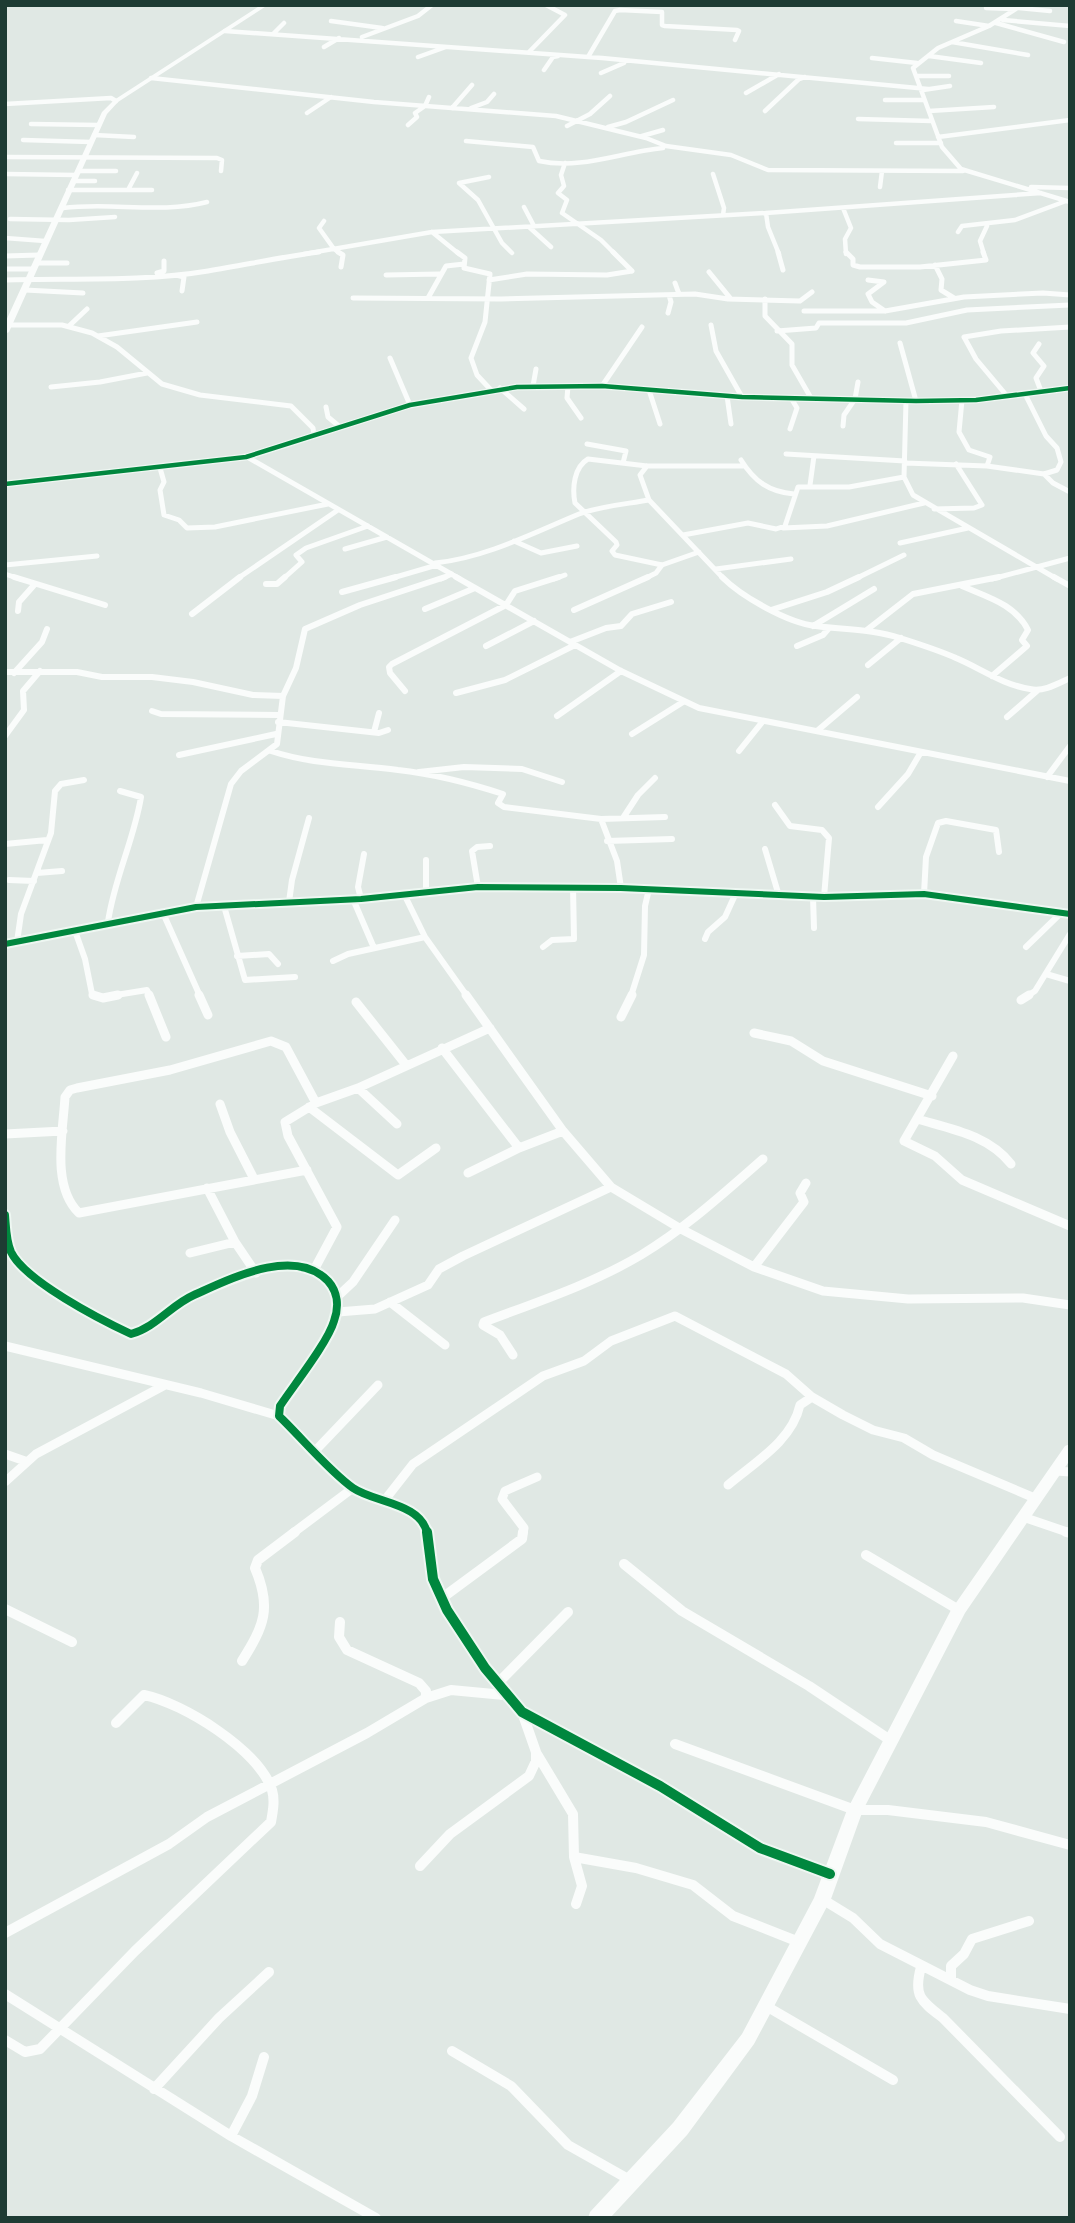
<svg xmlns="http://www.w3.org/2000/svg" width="1075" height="2223" font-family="'DM Sans',sans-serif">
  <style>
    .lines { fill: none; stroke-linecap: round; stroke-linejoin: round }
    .street-far4 { stroke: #fafcfb; stroke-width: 4.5 }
    .street-far3 { stroke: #fafcfb; stroke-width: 5 }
    .street-far2 { stroke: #fafcfb; stroke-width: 6 }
    .street-far1 { stroke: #fafcfb; stroke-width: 9 }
    .street { stroke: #fafcfb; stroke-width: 10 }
    .secondary { fill: #fafcfb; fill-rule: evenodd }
    .cycleway-far3-casing { stroke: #eef7f2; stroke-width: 7 }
    .cycleway-far2-casing { stroke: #eef7f2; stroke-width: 10 }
    .cycleway-far1-casing { stroke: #eef7f2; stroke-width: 12 }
    .cycleway-casing { stroke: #eef7f2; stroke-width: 14 }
    .cycleway-far3 { stroke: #00873e; stroke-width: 4.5 }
    .cycleway-far2 { stroke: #00873e; stroke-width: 6 }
    .cycleway-far1 { stroke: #00873e; stroke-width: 8 }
    .cycleway { stroke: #00873e; stroke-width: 10 }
  </style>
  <rect width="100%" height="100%" fill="#e0e8e4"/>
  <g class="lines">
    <path class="street-far4" d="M1022,5L989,26L938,48L913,68L942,147L961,169L1070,202
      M986,8L1015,9
      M1019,8L1050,11
      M1003,20L1070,26
      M331,21L382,28
      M956,21L989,26
      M996,23L1064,42
      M225,31L602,58L928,89
      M274,33L284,23
      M362,37L418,16L432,5
      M952,42L1028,55
      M324,47L339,38
      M529,52L565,15L546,5
      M929,56L981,63
      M418,57L446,47
      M588,57L615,11L620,10L662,12V25L665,26L737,30L739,31L735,40
      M872,58L917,63
      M544,70L553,57L558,56
      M601,73L624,63
      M916,76H949
      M151,78L374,102L556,116L646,138L666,146L731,155L768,170L963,171
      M923,90L950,86
      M746,93L779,74
      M885,100H923
      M5,104L111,98L116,101
      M452,108L472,85
      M471,108L487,102L494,94
      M765,111L799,79L805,77
      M929,111L994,107
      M307,113L331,97
      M858,119L932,121
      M31,124L98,125
      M408,125L417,117L415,113L425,106L429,97
      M567,126L590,114L610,96
      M608,127L626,122L673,100
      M94,135L134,137
      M642,136L663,130
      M938,137L1070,120
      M23,140L91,142
      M466,141L533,147L539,161C581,170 621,152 663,148
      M896,143H941
      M5,157L217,158L222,160L221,171
      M565,163L561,175L564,186L558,193L567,200L562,213L601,240L615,254
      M78,171H116
      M5,174L76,175
      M713,174L724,208L723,215
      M489,177L459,183L478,200L502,243L512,253
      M73,181H95
      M880,187L882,171
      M1031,187L1070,188
      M68,190H152
      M128,190L137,173
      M524,207L534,226
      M63,208C110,202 161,214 207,202
      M843,208L851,228L845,239L846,254
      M766,213L768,227L779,254
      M10,219L69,220L115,217
      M324,221L319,228L334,249L341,254
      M529,227L551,247
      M432,232L459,254
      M958,232L962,226L1015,220L1066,201
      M5,238L45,241
      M304,254L432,232L766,213L1041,193
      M984,254L980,241L987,226"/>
    <path class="street-far3" d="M338,252L343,255L341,267
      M457,252L465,258L464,268L490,274L485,322L471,358L477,375L491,390
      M613,252L632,271
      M778,252L783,270
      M846,252L853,259V265L860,267H920L986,260L983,252
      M5,256L39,255
      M36,263H67
      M935,265L942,279L941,290L954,298
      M5,269H33
      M709,272L731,299
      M157,273L164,271V261
      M176,275L184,277L182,291
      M386,275L440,274
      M5,280C72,278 142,282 208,271C245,265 281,257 319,252
      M489,280L527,274L607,275L632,271
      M868,280L884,282L868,294L872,302L885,311
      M675,283L679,294
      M25,290L83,293
      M353,298L501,299L695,294L728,299L800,301L812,292
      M428,298L446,266L464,264
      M765,299V316L792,344V365L811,398
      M804,311H885L964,297L1043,293L1070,295
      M668,313L671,302L669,295
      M8,325H62L92,333L117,347L162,384L200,395L291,406L313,428L314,435
      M711,325L716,351L742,397
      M69,326L87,309
      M777,331L816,328L819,323H906L967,310L1070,305
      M98,336L197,322
      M900,343L916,401
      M1039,344L1033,353L1044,366L1036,378L1041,391
      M390,358L410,405
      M533,386L536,369
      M568,386L567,398L581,418
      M602,386L642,327
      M51,387L100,382L147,373
      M500,388L524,409
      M649,390L660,424
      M727,396L731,424
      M1007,396L976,359L964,337L1001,331L1070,327
      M962,400L959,432L969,450L990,457L987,466
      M906,401L904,477L913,495L1057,579
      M326,407L328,417L340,427
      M843,426L844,415L855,399L858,382
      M790,429L797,408L791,398
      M587,444L626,451L623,463
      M786,454L905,461
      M249,458L460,579
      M741,460C754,481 769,492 794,494
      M905,463L987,466L1044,474L1057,470L1061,462L1057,448L1046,436L1025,394
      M647,466L640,475L649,500L724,579
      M160,468L164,482L160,490L164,515L179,520L187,528L215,527L328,504
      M1044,474L1053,483L1070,492
      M5,484L246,457L410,405L517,387L602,386L742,397L916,401L976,400L1070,388
      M810,485L814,456
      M934,509L974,508L982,505L956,464
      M783,528L827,526L924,503
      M683,535L748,523L776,529L785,526L798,487H849L904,477
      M514,541L541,553L577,546
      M900,543L968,528
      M345,549L387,537
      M699,552L662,565L615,555L612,551L617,545L616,542L575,503C572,488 574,467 588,459L647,466H745
      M435,563C485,558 533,533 579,514C600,506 627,504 649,500
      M5,565L97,556
      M716,569L791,559
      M5,574L20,579
      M237,579L338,510
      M283,579L302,562L296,555L306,548L368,526
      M389,579L437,565
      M441,579L452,574
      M554,579L565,575
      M644,579L656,573L662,565
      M855,579L904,555
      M992,579L1070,558"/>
    <path class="street-far2" d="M14,577L105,605
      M456,577L621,671L699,708L1070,781
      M722,577C742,597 788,623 816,626C845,630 872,629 900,638C919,644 938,650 956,658C980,668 1003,685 1030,689C1044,692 1057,684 1070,678
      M1054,577L1070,586
      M266,584H277L285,577
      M962,586C987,597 1015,604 1028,630L1022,640L1027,646L992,676
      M342,592L396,577
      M425,609L475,588
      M574,610L648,577
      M771,610L827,592L859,577
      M18,611L19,602L35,584
      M192,614L240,577
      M813,626L874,589
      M868,629L913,594L999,577
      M570,642L606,628L621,626L632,614L671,602
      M486,646L534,621
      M797,646L823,635L829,628
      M868,665L901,638
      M5,672H77L102,677H152L193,682L253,695L283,696
      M14,673L42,642L47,629
      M405,691L390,673L389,667L392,664L506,605L515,591L559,577
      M456,693L505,680L575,645
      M152,711L161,714L279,715
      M557,716L621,671
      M1007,717L1038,690
      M278,722L379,733L388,730
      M817,731L857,697
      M374,732L379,713
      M632,734L683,702
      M5,736L24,710L23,691L40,671
      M271,751C313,765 355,764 398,770C434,774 469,783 503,794L498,803L504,807L601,819L665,817
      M739,751L763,721
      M179,755L276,734
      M419,772L464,767L522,769L562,782
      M1047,777L1070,746
      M775,805L790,826L822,830L829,838L824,897
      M878,807L908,774L921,752
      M623,818L638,795L655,778
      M601,819L617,861L621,888
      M607,841L672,839
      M5,844L47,840
      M765,849L779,896
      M426,860V892
      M37,873L62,871
      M9,880L34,881
      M478,887L472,851L477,847L490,846
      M924,894L926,857L938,823L946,821L996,830L999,852
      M405,896L425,937L467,996
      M813,897L814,928
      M353,899L374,948
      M361,899L358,887L364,854
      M289,902L292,880L309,818
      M224,906L245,980L295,977
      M196,907L231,784L241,771L277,744L283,696L296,668L305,629L360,605L445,577
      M163,913L200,996
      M108,922C114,879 134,840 141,797L120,791
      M75,931L85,959L92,994L98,996
      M705,939L708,932L725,917L735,895
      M17,942L21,914L51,833L55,791L61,784L84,780
      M5,944L196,907L361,899L478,887L621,888L824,897L924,894L1070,914
      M543,947L552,940L574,939L573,887
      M1026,947L1061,913
      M237,956L269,954L278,964
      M333,961L348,954L425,937
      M1046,974L1070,981
      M110,996L147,990L150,996
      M631,996L644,955L645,906L649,889
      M1027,996L1035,991L1070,934"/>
    <path class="street-far1" d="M93,995L103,998L118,995
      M149,995L166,1037
      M199,995L208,1015
      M466,995L563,1131L611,1187L681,1229L754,1267L823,1291L908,1299L1023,1298L1070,1305
      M1021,1000L1029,995
      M356,1002L406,1065
      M621,1017L632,995
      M754,1033L791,1041L823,1061L932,1096
      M442,1048L519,1148
      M953,1056L904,1141L935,1156L962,1180L1070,1226
      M358,1088L397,1124
      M220,1104L230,1132L254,1179
      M309,1107L398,1175L436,1148
      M917,1119C951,1129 988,1135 1011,1164
      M5,1134L63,1131
      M307,1170L79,1213C51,1186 63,1132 65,1097L70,1090L77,1088L170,1070L271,1041L286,1047L316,1103
      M468,1173L519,1148L563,1131
      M207,1188L235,1242L256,1273
      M5,1215C6,1227 6,1241 11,1252C25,1281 101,1320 131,1334C156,1327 171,1305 194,1295C230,1279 294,1246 328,1281C338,1292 339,1307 334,1321C328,1342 294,1385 280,1406L279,1416C300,1436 330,1472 353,1488C375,1503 421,1503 427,1533
      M190,1253L235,1242
      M754,1267L804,1202L800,1193L806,1183
      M315,1268L337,1227L288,1136L285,1122L316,1103L358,1088L490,1028
      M338,1296L353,1282L395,1220
      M390,1302L445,1345
      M338,1312L375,1309L428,1285L439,1269L463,1256L611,1187
      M5,1346L201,1393L279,1416
      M513,1355L500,1335L483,1325L484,1322C537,1302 592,1284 641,1255C686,1228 724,1193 763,1159
      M315,1451L378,1385
      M5,1454L25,1461
      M1057,1471L1070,1472
      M5,1482L36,1454L165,1385
      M728,1485C755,1462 792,1441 800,1405L812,1397
      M384,1501L413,1464L543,1376L584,1361L611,1341L675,1316L786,1374L812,1397L843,1415L873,1430L904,1438L933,1455L1037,1499
      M1023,1517L1070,1533
      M293,1533L353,1488
      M523,1533L524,1528L502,1499L505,1491L537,1477"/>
    <path class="street" d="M427,1532L433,1579L447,1610L485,1668L522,1712L660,1786L760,1848L830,1874
      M1066,1532L1070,1533
      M866,1555L959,1610
      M624,1564L682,1611L809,1686L890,1740
      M442,1598L522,1539L523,1532
      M5,1609L72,1642
      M340,1622L339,1637L347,1650L419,1683L426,1691V1698
      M242,1661C264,1626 272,1608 255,1568L258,1560L295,1532
      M497,1684L568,1612
      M675,1744L855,1810H888L986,1822L1070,1845
      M537,1754L573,1814L574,1857L582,1886L576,1904
      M574,1857L636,1868L693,1885L733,1916L799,1942
      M420,1866L450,1834L529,1776L536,1761V1752L522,1712
      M822,1899L853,1918L880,1944L970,1990L988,1996L1070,2009
      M5,1933L169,1844L207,1817L367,1733L426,1698L451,1690L504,1695
      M921,1967C913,1996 921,2001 943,2018L1060,2137
      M951,1980V1966L964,1954L972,1939L1029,1921
      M5,1994L231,2136L376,2218
      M766,2006L893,2080
      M5,2040L25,2052L40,2049L135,1951L271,1822C273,1811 275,1800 272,1790C259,1750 183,1703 144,1695L116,1723
      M452,2051L511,2086L568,2145L630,2180
      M154,2089L219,2018L269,1972
      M231,2136L252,2096L264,2057"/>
    <path class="secondary" d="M261,5H268L118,102L107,114L9,332L5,334V323L102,112L114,100Z
      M1070,1444V1460L965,1613L863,1810L831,1899L754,2044L687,2135L610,2218H588L590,2212L673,2123L742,2034L814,1898L847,1810L951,1610L1065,1446Z"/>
    <g class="cycleway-far3-casing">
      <path id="cycleway-far3" d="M5,484L246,457L410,405L517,387L602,386L742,397L916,401L976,400L1070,388"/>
    </g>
    <g class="cycleway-far2-casing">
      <path id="cycleway-far2" d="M5,944L196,907L361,899L478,887L621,888L824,897L924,894L1070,914"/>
    </g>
    <g class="cycleway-far1-casing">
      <path id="cycleway-far1" d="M5,1215C6,1227 6,1241 11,1252C25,1281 101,1320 131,1334C156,1327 171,1305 194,1295C230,1279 294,1246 328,1281C338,1292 339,1307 334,1321C328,1342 294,1385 280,1406L279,1416C300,1436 330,1472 353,1488C375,1503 421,1503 427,1533"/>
    </g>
    <g class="cycleway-casing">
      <path id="cycleway" d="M427,1532L433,1579L447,1610L485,1668L522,1712L660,1786L760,1848L830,1874"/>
    </g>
    <use href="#cycleway-far3" class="cycleway-far3"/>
    <use href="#cycleway-far2" class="cycleway-far2"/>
    <use href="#cycleway-far1" class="cycleway-far1"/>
    <use href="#cycleway" class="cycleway"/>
  </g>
  <rect width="1075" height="2223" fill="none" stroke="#1e3b33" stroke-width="14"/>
</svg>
